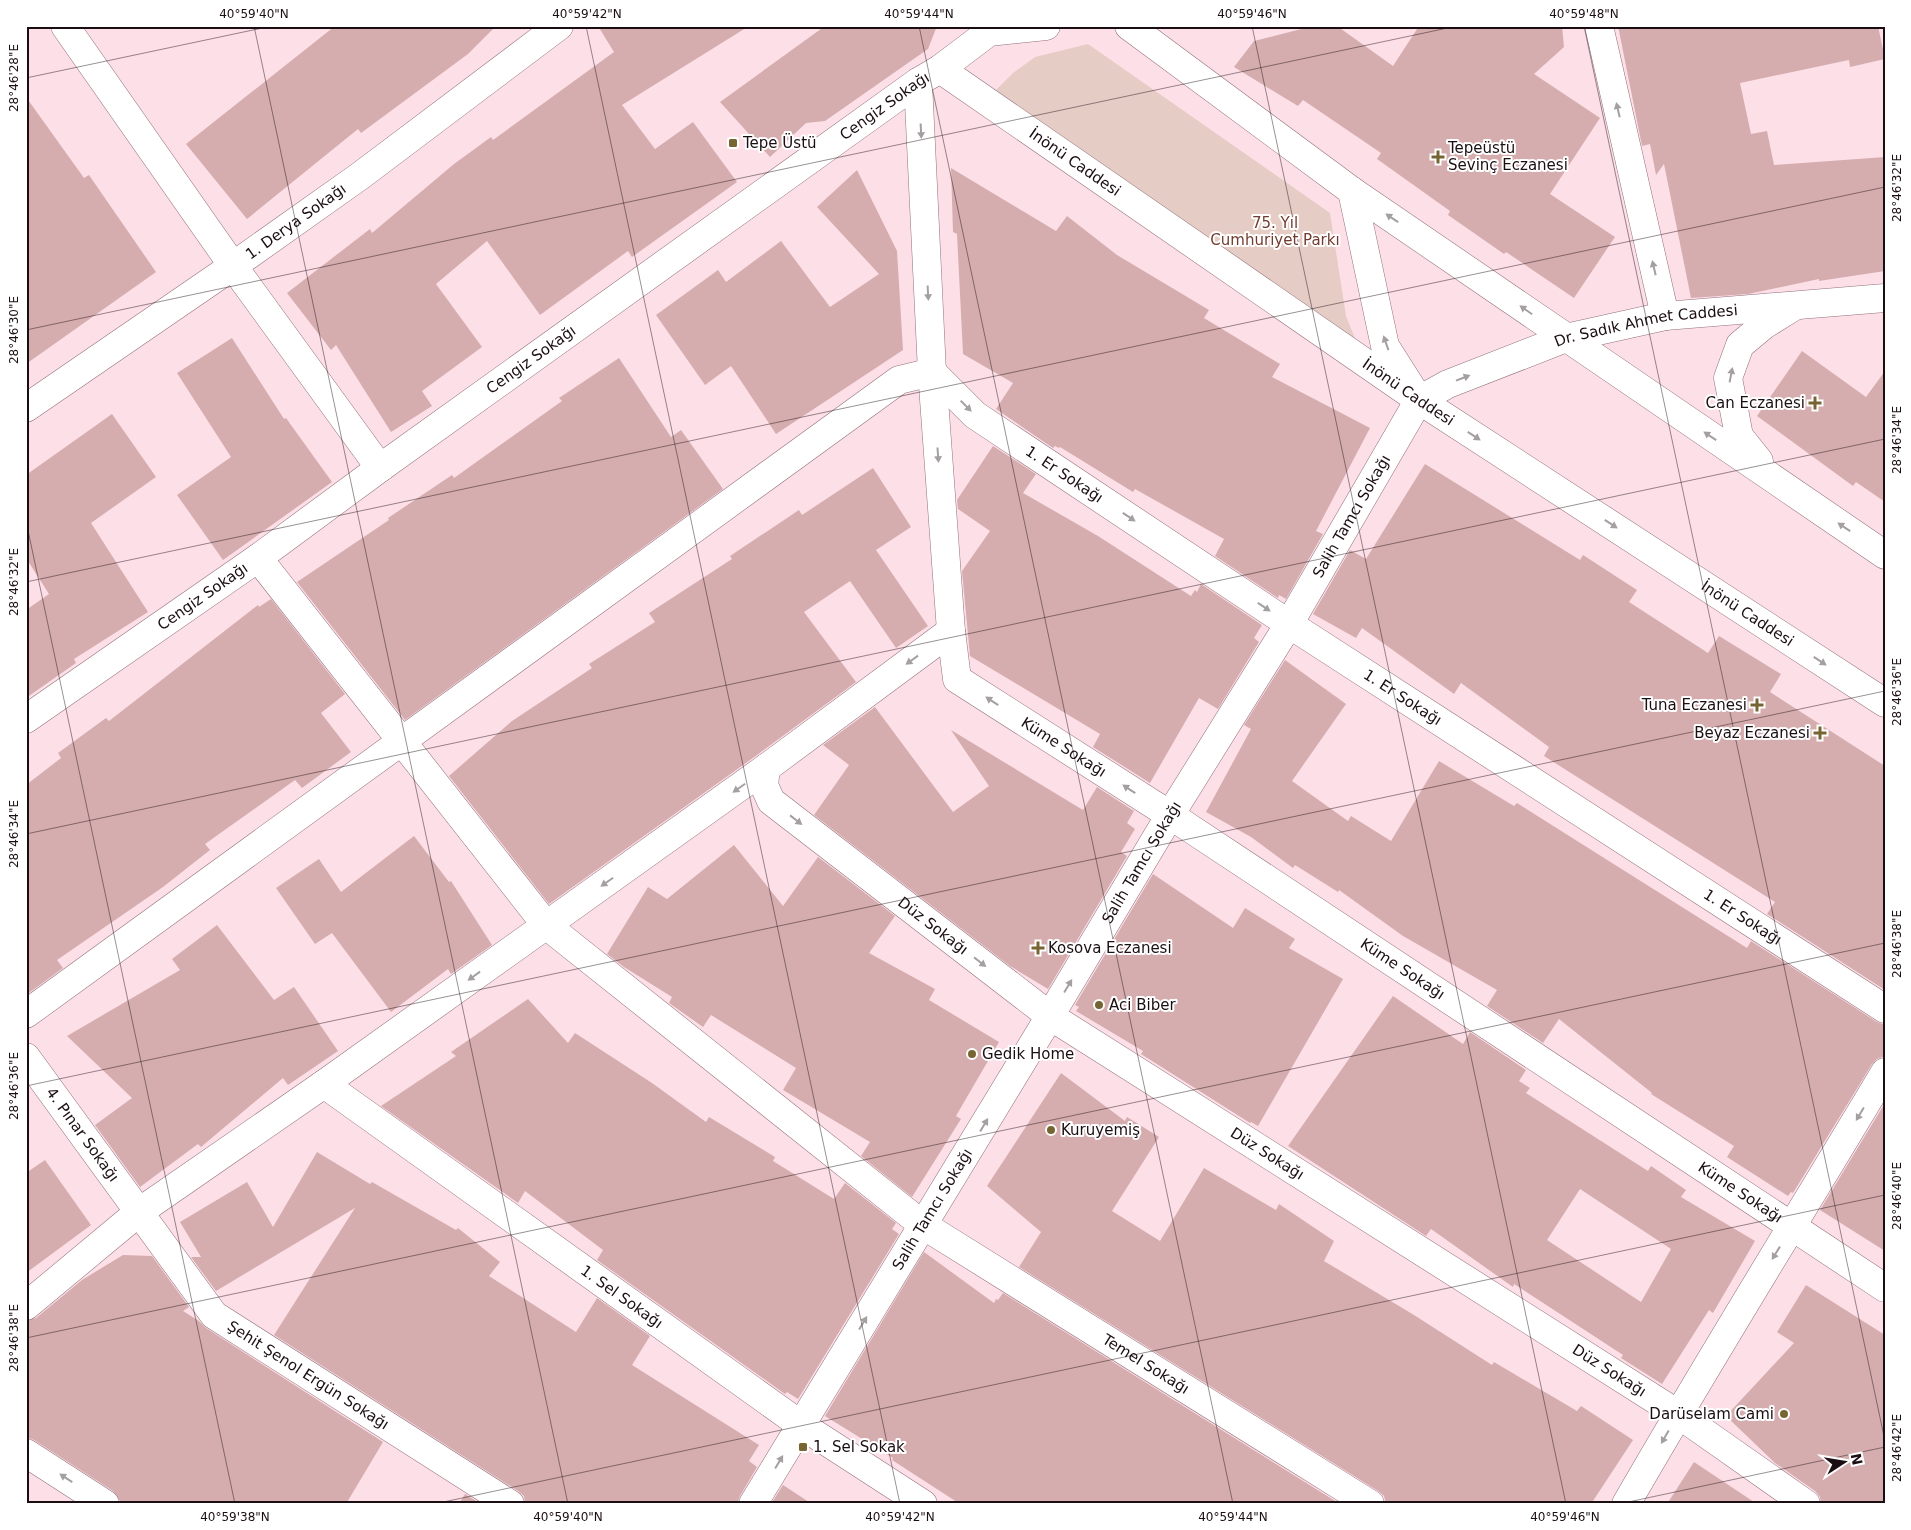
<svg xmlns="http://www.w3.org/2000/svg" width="1911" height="1530" font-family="'DejaVu Sans',sans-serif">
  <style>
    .green { fill: #e5cdc6 }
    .building { fill: #d6adae; fill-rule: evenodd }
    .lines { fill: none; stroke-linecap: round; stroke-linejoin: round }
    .minor-casing { stroke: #92717b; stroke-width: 29 }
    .tertiary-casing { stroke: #92717b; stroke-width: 29 }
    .minor { stroke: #fff; stroke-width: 28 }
    .tertiary { stroke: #fff; stroke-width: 28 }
    .oneway { fill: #a49fa0 }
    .ticks { fill: none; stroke: #1b0e12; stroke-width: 1; stroke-opacity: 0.45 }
    .poi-dot { fill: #766432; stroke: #fff; stroke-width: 2 }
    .labels { text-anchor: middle; stroke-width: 4; stroke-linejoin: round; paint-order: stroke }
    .street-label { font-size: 15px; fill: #1b0e12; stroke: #fff }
    .poi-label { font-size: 15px; fill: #1b0e12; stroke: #fff; text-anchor: start }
    .park-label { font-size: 15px; fill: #713c2f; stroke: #fff }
    .neatline { fill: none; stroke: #1b0e12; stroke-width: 2 }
    .ticks-label { font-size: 12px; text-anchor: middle; fill: #1b0e12 }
  </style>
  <rect width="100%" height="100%" fill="#fddfe8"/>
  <path class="green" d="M1088,44L1330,213L1346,316L1358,346L996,90L1013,73L1035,57Z"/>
  <path class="building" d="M335,26H496L468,54L361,133L358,129L247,219L186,144Z
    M598,26H749L622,105L655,149L693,122L737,182L632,257L628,251L540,315L487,241L436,284L482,347L422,391L432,406L391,432L336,345L331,350L287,293L370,229L372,233L454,164L491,137L493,140L614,52Z
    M825,26H937L928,49L825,121L806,123L770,157L720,102Z
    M1313,26H1337L1393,66L1419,26H1562L1564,47L1534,74L1600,118L1550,194L1615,237L1574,298L1506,252L1504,254L1448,215L1450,211L1377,159L1381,153L1303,100L1298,106L1234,67L1254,41Z
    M1618,26H1878L1885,59L1850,67L1849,60L1740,83L1751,134L1767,131L1774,165L1885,157V271L1819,281V279L1748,294L1691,298L1664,164L1656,175L1650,144L1642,146Z
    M26,97L84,178L89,175L156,272L26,364Z
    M951,168L1056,231L1067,216L1117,255L1209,310L1204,318L1280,364L1272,377L1370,428L1316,531L1323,534L1286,599L1279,595L1278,598L1215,556L1224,539L1135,489L1133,492L1060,447L1059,448L1055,446L1053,448L996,409L1013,383L963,354L957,234L953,232Z
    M857,170L897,251L903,350L776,434L731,366L705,385L656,315L718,270L726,282L781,241L830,307L879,274L817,207Z
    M232,338L284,419L286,418L332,482L223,560L177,495L231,457L177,373Z
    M1802,351L1866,397L1885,371V502L1856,482L1853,486L1757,416Z
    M619,358L671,437L681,430L723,489L405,720L297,582L389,520L388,518L452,475L454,478L562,401L559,398Z
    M112,414L156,477L91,523L148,612L74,659L76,663L26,698V610L49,594L26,558V475Z
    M993,446L1036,474L1023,493L1098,536L1191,596L1195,590L1197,592L1201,584L1262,625L1254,638L1259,642L1218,709L1199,698L1150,783L1093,747L1100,734L970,656L962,571L990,531L958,509L957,500Z
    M1425,464L1580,560L1583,555L1637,590L1629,602L1708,653L1719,636L1781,674L1770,692L1885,766V990L1767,914L1775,902L1544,756L1549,747L1461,683L1454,694L1362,628L1356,638L1313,614L1350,550L1366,559Z
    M873,468L911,527L876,550L928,626L896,648L850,581L804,612L856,682L757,755L549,904L449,776L512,721L592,668L589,664L655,622L649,613L732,559L730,556L799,510L802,515Z
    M271,599L345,694L321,713L351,752L302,788L295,780L205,844L210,850L163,887L57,960L63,968L26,995V785L61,758L58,753L106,718L109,721L258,605L259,607Z
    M1285,660L1346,704L1292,781L1348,821L1351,816L1391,841L1439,761L1514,806L1517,803L1747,948L1751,941L1877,1022L1885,1025V1056L1877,1059L1872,1064L1793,1193L1791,1192L1788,1196L1727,1157L1734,1146L1651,1094L1652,1093L1559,1019L1543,1043L1487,1006L1497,990L1403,936L1339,890L1338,892L1295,865L1293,868L1251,837L1206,812L1251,729L1244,725Z
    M875,707L953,812L989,786L951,730L1083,810L1097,787L1134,811L1127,823L1135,829L1121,852L1127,856L1048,989L1010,966L814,815L849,765L823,745Z
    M414,836L449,882L451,881L492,945L451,974L448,969L391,1012L332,933L315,944L276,888L319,859L341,892Z
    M734,845L783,906L818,857L895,916L869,953L935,989L929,1000L999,1042L956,1116L961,1119L912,1197L861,1156L870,1142L783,1090L796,1068L711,1015L703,1027L669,1003L672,997L624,967L607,954L648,887L667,899Z
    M1153,874L1233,928L1245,908L1295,939L1289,948L1343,979L1258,1126L1251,1122L1250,1123L1141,1054L1143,1051L1076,1011L1079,1007L1075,1005Z
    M217,925L274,1000L294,987L338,1051L288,1085L283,1078L201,1147L198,1144L140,1187L95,1125L132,1098L67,1036L180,970L172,959Z
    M1393,996L1463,1044L1470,1032L1526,1070L1519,1081L1530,1088L1526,1093L1648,1171L1651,1166L1686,1190L1681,1197L1755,1241L1713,1313L1709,1310L1662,1384L1621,1358L1623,1355L1514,1284L1513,1287L1431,1229L1426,1236L1288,1146ZM1580,1189L1671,1249L1641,1302L1547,1240Z
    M528,999L568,1043L575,1033L652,1083L706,1122L709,1117L775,1157L773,1161L834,1199L845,1183L896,1223L892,1229L899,1234L798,1399L787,1392L785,1394L597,1260L603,1250L525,1191L518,1203L381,1106L456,1056L451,1052Z
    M1061,1073L1125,1121L1127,1117L1159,1137L1112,1211L1160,1241L1204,1168L1276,1210L1279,1204L1334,1241L1324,1261L1414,1315L1492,1365L1494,1362L1577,1411L1581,1406L1633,1440L1591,1504H1386L1384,1496L1378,1491L1019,1267L1041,1232L987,1186Z
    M1885,1103V1251L1820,1210Z
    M317,1152L370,1184L372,1182L456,1230L458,1228L500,1262L489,1276L576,1332L597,1298L650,1336L632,1365L759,1445L749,1461L757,1467L740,1496L737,1504H525L524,1496L518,1491L274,1335L355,1208L216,1291L191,1257H201L180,1222L247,1182L273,1227Z
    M45,1160L91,1225L26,1273V1173Z
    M924,1252L994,1303L996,1299L998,1300L1003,1293L1340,1504H960L892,1460L893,1458L825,1416Z
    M123,1255L152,1256L189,1307L183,1311L199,1321L206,1328L383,1442L346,1504H122L113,1491L34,1440L26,1437V1321L36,1318L82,1280Z
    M1806,1285L1885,1335V1504H1821L1820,1497L1815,1491L1775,1463L1726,1416L1794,1343L1777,1332Z
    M1694,1462L1757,1504H1667Z
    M783,1485L812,1504H771Z
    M465,1494L481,1504H459Z"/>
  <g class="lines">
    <g class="minor-casing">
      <g id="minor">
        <path d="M65,26L233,266L380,468"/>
        <path d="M1599,26L1665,316"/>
        <path id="s1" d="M26,408L233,266L360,176L559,26"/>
        <path id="s2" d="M258,558L546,925L923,1225L1370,1504"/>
        <path id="s3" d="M766,768L764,785L771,801L1050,1016L1678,1414L1806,1504"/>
        <path id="s4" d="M1170,815L1885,1288"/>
        <path id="s5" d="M26,1014L899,380L932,372L975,415L1289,624L1885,1009"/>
        <path id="s6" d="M26,1057L214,1315L510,1504"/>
        <path id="s7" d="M324,1084L801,1425L923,1504"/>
        <path d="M26,1306L139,1212L324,1084L766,768L951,631"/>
        <path d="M26,1453L105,1504"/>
        <path d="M1626,1504C1710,1358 1799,1216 1885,1072"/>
      </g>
    </g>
    <g class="tertiary-casing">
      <g id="tertiary">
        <path d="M1129,26L1352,191L1885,555"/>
        <path id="s8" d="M940,69L1419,400L1885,703"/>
        <path id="s9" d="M918,82L932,372L951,631L957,679L1170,815"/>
        <path d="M1352,191L1385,346L1413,390"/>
        <path id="s10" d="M1419,400L1448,384L1566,338L1665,316L1885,298"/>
        <path d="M1759,461L1739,436L1728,378L1740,345L1764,325L1793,307"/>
        <path id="s11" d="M26,719L258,558L380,468L918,82L940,69L989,32L1046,26"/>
        <path id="s12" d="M753,1504L1050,1016L1170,815L1289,624L1419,400"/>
      </g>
    </g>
    <use href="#minor" class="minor"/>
    <use href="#tertiary" class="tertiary"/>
  </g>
  <defs><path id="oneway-solid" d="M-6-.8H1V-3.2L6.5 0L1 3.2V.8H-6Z" transform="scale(1.25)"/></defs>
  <g class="oneway">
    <use href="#oneway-solid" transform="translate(1618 110) rotate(-103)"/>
    <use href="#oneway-solid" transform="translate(921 131) rotate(87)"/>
    <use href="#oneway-solid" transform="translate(1392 218) rotate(-146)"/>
    <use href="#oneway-solid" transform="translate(1654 268) rotate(-103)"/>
    <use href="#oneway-solid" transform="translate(928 293) rotate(87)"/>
    <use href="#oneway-solid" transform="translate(1526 310) rotate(-145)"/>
    <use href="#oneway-solid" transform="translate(1386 343) rotate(-109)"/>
    <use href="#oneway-solid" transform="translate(1731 375) rotate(-79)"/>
    <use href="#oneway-solid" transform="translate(1463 378) rotate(-21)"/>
    <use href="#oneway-solid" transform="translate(966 406) rotate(45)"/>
    <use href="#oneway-solid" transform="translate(1474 436) rotate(33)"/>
    <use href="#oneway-solid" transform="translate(1710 436) rotate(-146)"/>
    <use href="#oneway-solid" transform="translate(938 455) rotate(86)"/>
    <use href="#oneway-solid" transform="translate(1129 517) rotate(34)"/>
    <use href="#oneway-solid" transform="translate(1611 524) rotate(33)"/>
    <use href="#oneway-solid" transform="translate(1844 527) rotate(-146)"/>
    <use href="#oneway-solid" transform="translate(1264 607) rotate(34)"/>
    <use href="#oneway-solid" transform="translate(912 660) rotate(144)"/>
    <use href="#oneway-solid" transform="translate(1820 661) rotate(33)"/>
    <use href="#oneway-solid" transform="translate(992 701) rotate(-147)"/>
    <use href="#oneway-solid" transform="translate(739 788) rotate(145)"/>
    <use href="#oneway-solid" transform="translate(1129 789) rotate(-147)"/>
    <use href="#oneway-solid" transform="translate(796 820) rotate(38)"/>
    <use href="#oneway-solid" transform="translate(607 882) rotate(145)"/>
    <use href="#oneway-solid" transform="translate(980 962) rotate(38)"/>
    <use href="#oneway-solid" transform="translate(474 976) rotate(144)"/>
    <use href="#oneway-solid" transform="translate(1068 986) rotate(-59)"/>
    <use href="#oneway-solid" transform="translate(1860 1114) rotate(121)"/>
    <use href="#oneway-solid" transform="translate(984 1125) rotate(-59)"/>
    <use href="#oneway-solid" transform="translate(1776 1253) rotate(122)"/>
    <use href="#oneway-solid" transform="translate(863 1323) rotate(-59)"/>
    <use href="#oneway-solid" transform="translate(1665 1437) rotate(120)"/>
    <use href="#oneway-solid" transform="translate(779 1462) rotate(-59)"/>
    <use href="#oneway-solid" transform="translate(66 1478) rotate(-147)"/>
  </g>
  <path class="ticks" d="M254,26L568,1504M586,26L900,1504M919,26L1233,1504M1252,26L1566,1504M1584,26L1885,1441M26,78L272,26M26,330L1457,26M26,521L235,1504M26,582L1885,187M26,834L1885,439M26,1086L1885,691M26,1338L1885,943M434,1504L1885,1195M1619,1504L1885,1447"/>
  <g class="poi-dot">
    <rect x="728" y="138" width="10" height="10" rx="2.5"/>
    <path d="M1435.5 149.5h5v5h5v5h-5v5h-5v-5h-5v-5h5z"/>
    <path d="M1812.5 395.5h5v5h5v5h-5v5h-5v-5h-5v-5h5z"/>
    <path d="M1754.5 697.5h5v5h5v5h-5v5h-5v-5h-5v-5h5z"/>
    <path d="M1817.5 725.5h5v5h5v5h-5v5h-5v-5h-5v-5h5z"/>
    <path d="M1035.5 940.5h5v5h5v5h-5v5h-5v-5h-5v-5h5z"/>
    <circle cx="1099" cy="1005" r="5"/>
    <circle cx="972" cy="1054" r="5"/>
    <circle cx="1051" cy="1130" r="5"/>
    <circle cx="1784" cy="1414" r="5"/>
    <rect x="798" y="1442" width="10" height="10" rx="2.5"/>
  </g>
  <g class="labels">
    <g class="street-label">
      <text dy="5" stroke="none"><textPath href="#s11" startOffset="1055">Cengiz Sokağı</textPath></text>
      <text dy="5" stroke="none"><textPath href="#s8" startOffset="164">İnönü Caddesi</textPath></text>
      <text dy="5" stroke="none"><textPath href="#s1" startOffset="328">1. Derya Sokağı</textPath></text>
      <text dy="5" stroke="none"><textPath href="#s10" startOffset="241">Dr. Sadık Ahmet Caddesi</textPath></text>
      <text dy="5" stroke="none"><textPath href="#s11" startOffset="620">Cengiz Sokağı</textPath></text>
      <text dy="5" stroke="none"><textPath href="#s8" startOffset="569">İnönü Caddesi</textPath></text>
      <text dy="5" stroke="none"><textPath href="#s5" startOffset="1281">1. Er Sokağı</textPath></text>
      <text dy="5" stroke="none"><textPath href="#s12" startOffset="1155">Salih Tamcı Sokağı</textPath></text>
      <text dy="5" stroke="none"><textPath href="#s11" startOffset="215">Cengiz Sokağı</textPath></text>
      <text dy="5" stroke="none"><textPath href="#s8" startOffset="974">İnönü Caddesi</textPath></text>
      <text dy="5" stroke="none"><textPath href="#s5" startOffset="1686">1. Er Sokağı</textPath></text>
      <text dy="5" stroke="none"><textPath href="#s9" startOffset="725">Küme Sokağı</textPath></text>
      <text dy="5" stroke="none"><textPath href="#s12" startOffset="750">Salih Tamcı Sokağı</textPath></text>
      <text dy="5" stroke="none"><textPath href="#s5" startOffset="2091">1. Er Sokağı</textPath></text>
      <text dy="5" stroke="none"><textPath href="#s3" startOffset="239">Düz Sokağı</textPath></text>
      <text dy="5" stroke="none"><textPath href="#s4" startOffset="279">Küme Sokağı</textPath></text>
      <text dy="5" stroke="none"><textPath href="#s6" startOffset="96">4. Pınar Sokağı</textPath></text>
      <text dy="5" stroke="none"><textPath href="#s3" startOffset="644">Düz Sokağı</textPath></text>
      <text dy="5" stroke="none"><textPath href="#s4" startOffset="684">Küme Sokağı</textPath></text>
      <text dy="5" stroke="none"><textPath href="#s12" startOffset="345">Salih Tamcı Sokağı</textPath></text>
      <text dy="5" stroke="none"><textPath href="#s7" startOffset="366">1. Sel Sokağı</textPath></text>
      <text dy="5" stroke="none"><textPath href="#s2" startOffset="1211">Temel Sokağı</textPath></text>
      <text dy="5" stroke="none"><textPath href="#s3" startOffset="1049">Düz Sokağı</textPath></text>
      <text dy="5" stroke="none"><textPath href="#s6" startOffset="431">Şehit Şenol Ergün Sokağı</textPath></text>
    </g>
    <g class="poi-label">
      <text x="743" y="148">Tepe Üstü</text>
      <text x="1448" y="153">Tepeüstü<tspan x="1448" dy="17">Sevinç Eczanesi</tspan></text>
      <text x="1805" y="408" text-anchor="end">Can Eczanesi</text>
      <text x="1747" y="710" text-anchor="end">Tuna Eczanesi</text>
      <text x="1810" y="738" text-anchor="end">Beyaz Eczanesi</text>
      <text x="1048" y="953">Kosova Eczanesi</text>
      <text x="1109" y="1010">Aci Biber</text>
      <text x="982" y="1059">Gedik Home</text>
      <text x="1061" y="1135">Kuruyemiş</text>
      <text x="1774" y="1419" text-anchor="end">Darüselam Cami</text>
      <text x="813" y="1452">1. Sel Sokak</text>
    </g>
    <g class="park-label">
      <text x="1275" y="228">75. Yıl<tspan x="1275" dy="17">Cumhuriyet Parkı</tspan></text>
    </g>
  </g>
  <rect width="1911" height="1530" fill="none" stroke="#ffffff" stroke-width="55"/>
  <g transform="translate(1844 1462) rotate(78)" stroke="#ffffff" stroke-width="4" paint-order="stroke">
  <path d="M0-4L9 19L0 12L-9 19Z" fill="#1b0e12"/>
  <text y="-8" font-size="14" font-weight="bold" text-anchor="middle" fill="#1b0e12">N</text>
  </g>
  <rect x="28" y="28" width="1856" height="1474" class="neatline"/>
  <g class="ticks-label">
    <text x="254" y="18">40°59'40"N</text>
    <text x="587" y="18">40°59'42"N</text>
    <text x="919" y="18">40°59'44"N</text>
    <text x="1252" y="18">40°59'46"N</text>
    <text x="1584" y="18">40°59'48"N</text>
    <text transform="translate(14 78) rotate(-90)" y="4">28°46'28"E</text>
    <text transform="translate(1897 188) rotate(-90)" y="4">28°46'32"E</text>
    <text transform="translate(14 330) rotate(-90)" y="4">28°46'30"E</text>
    <text transform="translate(1897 440) rotate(-90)" y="4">28°46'34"E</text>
    <text transform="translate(14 582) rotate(-90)" y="4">28°46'32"E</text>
    <text transform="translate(1897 692) rotate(-90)" y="4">28°46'36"E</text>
    <text transform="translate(14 834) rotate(-90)" y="4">28°46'34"E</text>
    <text transform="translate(1897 944) rotate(-90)" y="4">28°46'38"E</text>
    <text transform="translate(14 1086) rotate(-90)" y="4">28°46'36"E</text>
    <text transform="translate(1897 1196) rotate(-90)" y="4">28°46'40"E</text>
    <text transform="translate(14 1338) rotate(-90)" y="4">28°46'38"E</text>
    <text transform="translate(1897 1448) rotate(-90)" y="4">28°46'42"E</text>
    <text x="235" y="1521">40°59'38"N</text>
    <text x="568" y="1521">40°59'40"N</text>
    <text x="900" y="1521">40°59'42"N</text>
    <text x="1233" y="1521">40°59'44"N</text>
    <text x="1565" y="1521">40°59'46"N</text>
  </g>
</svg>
